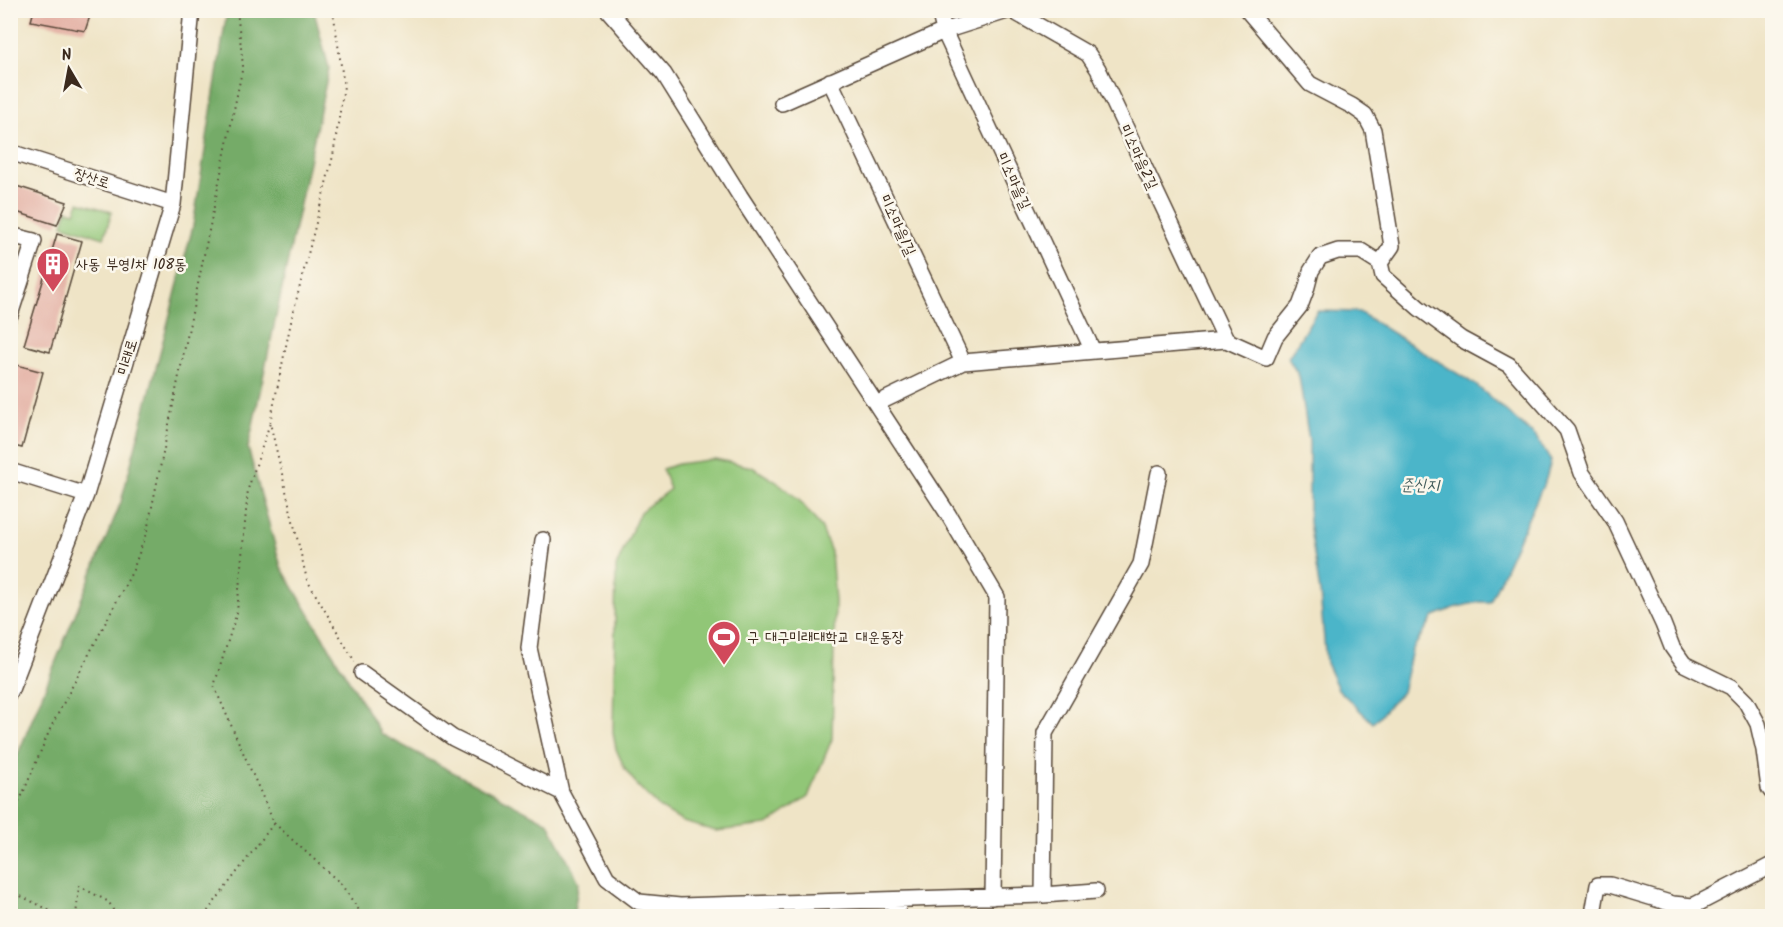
<svg xmlns="http://www.w3.org/2000/svg" width="1783" height="927" font-family="Kalam,'Poor Story',sans-serif">
  <style>
    .green { fill: #91c677; stroke: #66784a; stroke-width: 1.5 }
    .forest { fill: #74ab68; stroke: #586a43; stroke-width: 1.5 }
    .water { fill: #4bb5c9; stroke: #437074; stroke-width: 1.5 }
    .building { fill: #e2ab9f }
    .lines { fill: none; stroke-linecap: round; stroke-linejoin: round }
    .minor-casing { stroke: #564637; stroke-width: 18 }
    .path { stroke: #564637; stroke-width: 2; stroke-dasharray: 1.5 4.5; stroke-linecap: butt }
    .minor { stroke: #fff; stroke-width: 15 }
    .labels { text-anchor: middle; stroke-width: 5; stroke-linejoin: round; paint-order: stroke }
    .street-label { font-size: 15px; fill: #3b2a1e; stroke: #fbf7ec }
    .poi-label { font-size: 15px; fill: #3b2a1e; stroke: #fbf7ec; text-anchor: start }
    .water-label { font-size: 16px; font-style: italic; fill: #415b5a; stroke: #fbf7ec }
  </style>
  <rect width="100%" height="100%" fill="#fbf7ec"/>
  <filter id="ink" filterUnits="userSpaceOnUse"><feTurbulence type="fractalNoise" baseFrequency=".0167" numOctaves="2"/><feDisplacementMap in="SourceGraphic" scale="12" xChannelSelector="R" yChannelSelector="G"/><feConvolveMatrix kernelMatrix="1 2 1 2 8 2 1 2 1" color-interpolation-filters="sRGB"/></filter>
  <filter id="wash" filterUnits="userSpaceOnUse"><feTurbulence type="fractalNoise" baseFrequency=".008" numOctaves="4" result="noise"/><feDisplacementMap in="SourceGraphic" scale="24" xChannelSelector="R" yChannelSelector="G"/><feGaussianBlur stdDeviation="1.35" result="paint"/><feColorMatrix in="noise" values="0 0 0 0 0 0 0 0 0 0 0 0 0 0 0 0 0 1.4 0 .05"/><feComposite in="paint" operator="in"/></filter>
  <g filter="url(#wash)">
    <rect width="100%" height="100%" fill="#efe4c6"/>
    <path class="green" d="M79,202L112,212L104,238L63,225L67,210L75,212Z
      M715,459L752,467L780,484L799,500L821,527L831,552L835,601L832,739L808,797L767,825L716,831L683,822L661,809L638,786L625,769L616,749L613,732L616,567L640,512L670,489L662,469L678,464Z"/>
    <path class="forest" d="M227,11H314L329,68L248,448L281,567L381,734L549,823L579,882L573,916H11V771L121,502L193,226Z"/>
    <path class="water" d="M1317,311L1359,312L1476,385L1536,437L1551,461L1546,479L1490,602H1478L1454,608L1434,616L1412,650L1402,692L1373,723L1338,689L1326,663L1320,592L1309,522V441L1299,376L1288,358Z"/>
    <g id="blocks">
      <path class="building" d="M34,10H92L85,31L31,21Z
        M10,184L67,202L57,225L10,210Z
        M57,234L82,241L50,352L24,345Z
        M17,365L43,372L22,448L10,445V389Z"/>
    </g>
  </g>
  <g filter="url(#ink)">
    <use href="#blocks" fill-opacity="0" stroke="#564637" stroke-width="1.5"/>
    <g class="lines">
      <g class="minor-casing">
        <path id="minor" d="M608,10L664,74L740,196L948,514L997,597L993,897
          M939,10L944,31L1093,351
          M1011,10L1088,54L1098,69L1226,340
          M1247,10L1310,84L1352,106L1365,115L1373,130L1392,246L1380,263
          M830,81L963,362
          M782,103L944,31L1010,10
          M10,152L173,204
          M10,235L34,241L10,315
          M876,404L963,362L1226,340L1266,358L1275,337L1300,306L1306,290L1311,271L1320,257L1338,251H1361L1380,263L1383,276L1419,308L1461,339L1509,365L1567,430L1582,473L1615,521L1663,624L1672,647L1684,664L1731,687L1746,702L1758,724L1764,750L1769,788L1772,792
          M10,471L86,495
          M543,540L529,648L561,792L607,878L639,902L680,906L1043,895L1096,891
          M362,673L453,738L561,792
          M10,692L86,495L173,204L192,10
          M1043,895L1045,733L1141,564L1159,473
          M892,916L902,900
          M1595,916L1594,908L1598,885H1610L1673,904L1693,906L1772,865"/>
      </g>
      <path class="path" d="M333,10L344,86L333,156L292,317L270,423L307,580L355,662
        M274,823L341,884L363,916
        M10,824L51,727L133,570L147,531L243,66L237,10
        M10,891L62,916
        M76,916L79,886L109,902L116,916
        M204,916L274,823L214,686L237,612L248,489L270,423"/>
      <use href="#minor" class="minor"/>
    </g>
  </g>
  <defs>
    <g id="building-pin" transform="scale(1.725)"><path d="M0 17L-7.5 6A9.5 9.5 0 1 1 7.5 6Z" fill="#d1495b" stroke="#fbf7ec"/><path d="M-4-6H4V6H1V3H-1V6H-4ZM-2.5-4.3h1.7v1.8h-1.7ZM.8-4.3h1.7v1.8H.8ZM-2.5-1h1.7V.8h-1.7ZM.8-1h1.7V.8H.8Z" fill="#fff"/></g>
    <g id="stadium-pin" transform="scale(1.725)"><path d="M0 17L-7.5 6A9.5 9.5 0 1 1 7.5 6Z" fill="#d1495b" stroke="#fbf7ec"/><path d="M0-5a6.5 5 0 1 0 0 10a6.5 5 0 1 0 0-10ZM-3.5-1.8h7v3.6h-7Z" fill="#fff"/></g>
  </defs>
  <g fill-rule="evenodd">
    <use href="#building-pin" x="53" y="264"/>
    <use href="#stadium-pin" x="724" y="637"/>
  </g>
  <g class="labels">
    <g class="street-label">
      <text transform="translate(1139 157) rotate(65)" y="5">미소마을2길</text>
      <text transform="translate(92 178) rotate(18)" y="5">장산로</text>
      <text transform="translate(1014 181) rotate(65)" y="5">미소마을길</text>
      <text transform="translate(898 225) rotate(65)" y="5">미소마을1길</text>
      <text transform="translate(127 357) rotate(-73)" y="5">미래로</text>
    </g>
    <g class="poi-label">
      <text x="76" y="269">사동 부영1차 108동</text>
      <text x="747" y="642">구 대구미래대학교 대운동장</text>
    </g>
    <g class="water-label">
      <text x="1420" y="490">준신지</text>
    </g>
  </g>
  <rect width="1783" height="927" fill="none" stroke="#fbf7ec" stroke-width="36"/>
  <g transform="translate(69 69) rotate(350)" stroke="#fbf7ec" stroke-width="4.5" paint-order="stroke">
  <path d="M0-4.5L10 22L0 15L-10 22Z" fill="#3b2a1e"/>
  <text y="-9" font-size="16" font-weight="bold" text-anchor="middle" fill="#3b2a1e">N</text>
  </g>
</svg>
